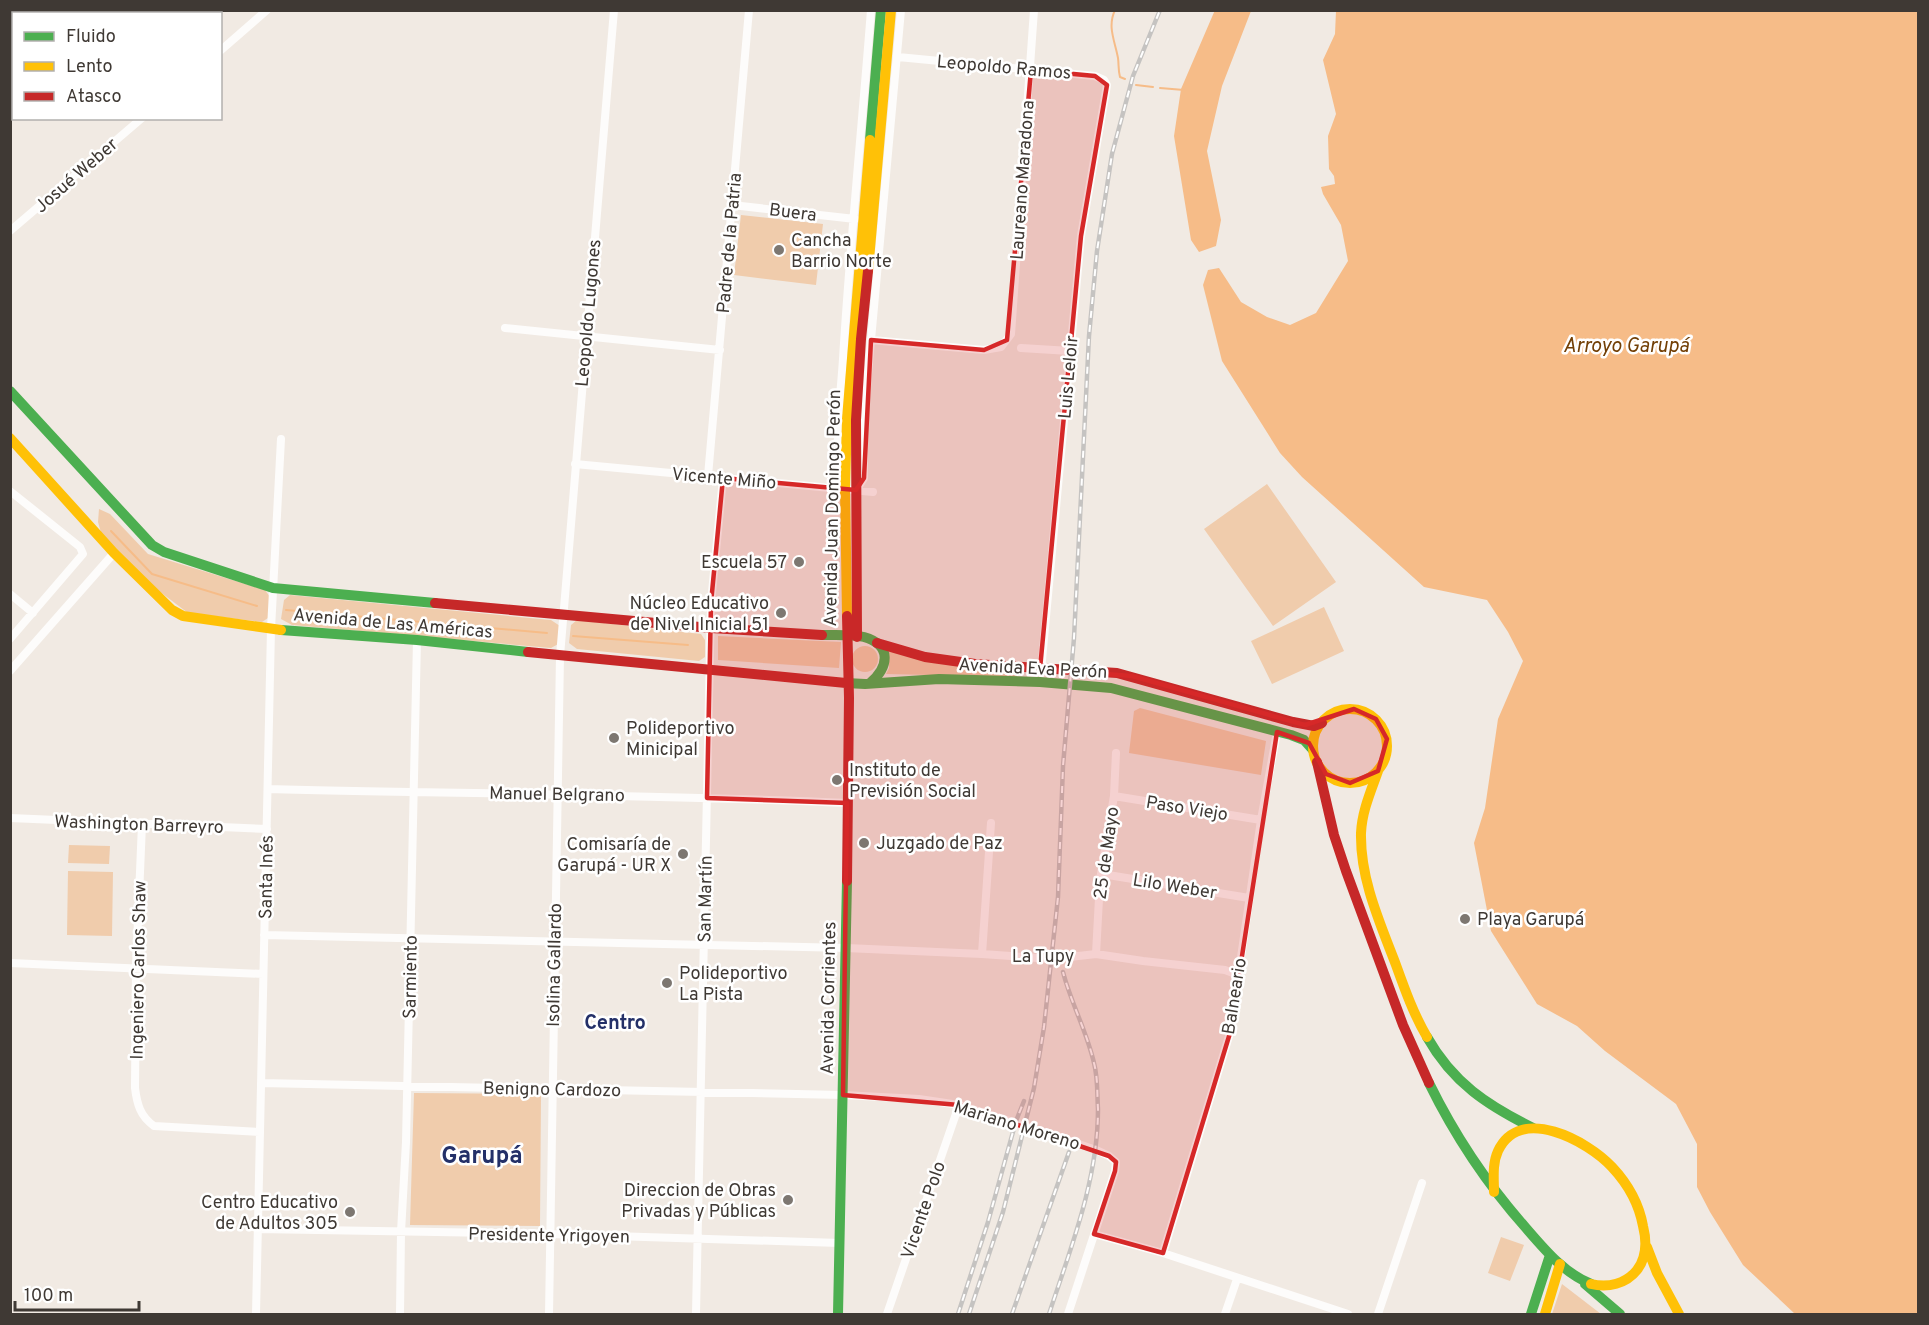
<svg xmlns="http://www.w3.org/2000/svg" width="1929" height="1325" font-family="Overpass,sans-serif">
  <style>
    .green { fill: #f0ccac }
    .water { fill: #f6bc88 }
    .lines { fill: none; stroke-linecap: round; stroke-linejoin: round }
    .stream { stroke: #f6bc88; stroke-width: 2 }
    .street { stroke: #fdfcfb; stroke-width: 8 }
    .fast { stroke: #4caf50; stroke-width: 10 }
    .slow { stroke: #ffc107; stroke-width: 10 }
    .jam { stroke: #c62828; stroke-width: 10 }
    .rail-casing { stroke: #c5c3c1; stroke-width: 4.5 }
    .rail { stroke: #fff; stroke-width: 2; stroke-dasharray: 7; stroke-linecap: butt }
    .marked { fill: #d62828; fill-opacity: 0.2; stroke: #d62828; stroke-width: 4.5; stroke-linejoin: round }
    .poi-dot { fill: #7d7771; stroke: #fff; stroke-width: 2 }
    .labels { text-anchor: middle; stroke-width: 5; stroke-linejoin: round; paint-order: stroke }
    .street-label { font-size: 18px; fill: #3f3934; stroke: #fff }
    .poi-label { font-size: 18px; fill: #3f3934; stroke: #fff; text-anchor: start }
    .water-label { font-size: 20px; font-style: italic; fill: #723f05; stroke: #fff }
    .neighbourhood-label { font-size: 20px; font-weight: bold; fill: #243068; stroke: #fff }
    .district-label { font-size: 24px; font-weight: bold; fill: #243068; stroke: #fff }
  </style>
  <rect width="100%" height="100%" fill="#f1eae3"/>
  <path class="green" d="M741,215L823,224L816,285L734,275Z
    M1267,484L1336,582L1273,626L1204,529Z
    M99,509L110,514L148,554L265,590L270,597L268,618L262,622L188,613L159,591L102,536L98,522Z
    M290,595L551,620L560,626V643L551,648L292,625L281,619L284,600Z
    M1324,607L1344,651L1272,684L1251,641Z
    M577,620L701,634L705,640V657L699,661L577,649L569,643L571,625Z
    M718,636L841,642L839,668L718,660Z
    M852 659a13 13 0 1 1 26 0a13 13 0 1 1-26 0Z
    M888,651L1018,672L1019,675L1017,677L886,674L889,668Z
    M1140,708L1266,741L1261,775L1129,753L1134,711Z
    M69,845L110,846L109,864L68,863Z
    M68,871L113,872L112,936L67,935Z
    M414,1093L541,1094L540,1226L410,1225Z
    M1501,1237L1524,1245L1510,1281L1488,1273Z
    M1562,1284L1601,1314H1552Z"/>
  <path class="water" d="M1215,10L1251,11L1222,86L1207,151L1221,220L1216,246L1199,252L1191,240L1174,136L1181,89Z
    M1336,11H1918V1314H1795L1743,1265L1710,1212L1697,1187V1144L1676,1104L1605,1051L1577,1026L1537,1004L1491,931L1474,843L1485,808L1498,719L1523,661L1508,632L1487,600L1424,587L1302,477L1280,453L1222,361L1203,285L1208,270L1219,268L1241,302L1267,317L1290,325L1316,313L1348,261L1341,225L1323,194L1321,187L1335,184L1334,176L1329,169L1328,136L1336,114L1323,60L1335,34Z"/>
  <g class="lines">
    <path class="stream" d="M1115,10C1107,27 1115,41 1118,58C1119,65 1118,70 1120,77L1125,79
      M1136,85L1153,87
      M1160,88L1184,90
      M111,531L152,574L257,606
      M286,610L547,633
      M573,636L688,645"/>
    <path class="street" d="M48,14L50,10
      M10,47L14,45
      M220,51L267,10
      M898,57L1095,76L1104,80L1107,85L1081,236L1040,682
      M732,205L855,219
      M10,231L142,118
      M505,328L720,350
      M871,340L984,350L1001,347L1011,334L1034,10
      M1021,348L1070,351
      M575,464L873,492
      M708,476L749,10
      M843,481C833,451 841,392 843,359C850,243 862,127 871,10
      M857,489L864,478V421L871,340L901,10
      M10,491L80,547L83,554L10,639
      M10,594L33,613
      M10,671L114,553
      M268,789C461,794 654,794 847,803
      M1114,796L1261,820
      M10,818L267,829
      M142,824L136,968L135,1088C137,1104 140,1116 154,1126L260,1132
      M1102,874L1249,898
      M264,935L846,948L982,954L1052,959L1096,954L1143,961L1225,970L1238,975
      M982,954L991,823
      M1096,954L1100,880L1114,796L1116,753
      M10,963L263,974
      M261,1083L843,1095L919,1099L959,1105L1041,1131L1096,1150L1109,1156L1116,1162L1115,1171L1068,1314
      M258,1229L549,1234L840,1243
      M1094,1234L1163,1253L1348,1314
      M1163,1253L1230,1033L1261,820L1277,732
      M256,1314L271,629L281,439
      M400,1314L401,1232L406,1142L417,640
      M549,1314L560,656L614,10
      M696,1314L711,603L723,478
      M887,1314L959,1105
      M1225,1314L1237,1279
      M1378,1314L1422,1183"/>
    <path class="fast" d="M870,140L881,10
      M10,391L152,545L164,552L273,588L435,603
      M281,630L417,640L528,652
      M822,635C835,635 852,634 864,637C892,645 889,667 870,683
      M846,683L865,684L939,679L1040,682L1111,688L1291,735L1304,740L1313,750
      M1427,1037C1453,1083 1487,1105 1533,1128
      M1429,1083C1455,1136 1487,1184 1526,1228C1545,1250 1564,1273 1591,1284
      M1585,1284L1620,1314
      M838,1314L847,881
      M1531,1314L1550,1255"/>
    <path class="slow" d="M868,271L891,10
      M10,438L114,553L172,610L183,616L281,630
      M847,616L845,489L847,419L870,140
      M1313 746a37 37 0 1 1 74 0a37 37 0 1 1-74 0Z
      M1378,771C1371,791 1362,811 1361,833C1360,879 1380,923 1396,965C1405,990 1414,1015 1427,1037
      M1494,1192C1494,1179 1492,1164 1498,1151C1520,1104 1588,1141 1612,1167C1627,1183 1639,1204 1643,1226C1647,1242 1647,1257 1637,1270C1626,1284 1608,1288 1591,1284
      M1647,1247L1657,1273L1679,1314
      M1545,1314L1560,1264"/>
    <path class="jam" d="M435,603L711,628L822,635
      M857,637L856,420L861,339L868,271
      M877,643L925,657L975,664L1117,673L1293,722L1314,726L1322,723
      M528,652L846,683
      M1317,762L1334,835L1346,871L1403,1025L1429,1083
      M847,881L849,698L847,616"/>
    <g class="rail-casing">
      <path id="rail" d="M958,1314L988,1222L1016,1121L1024,1101
        M969,1314L1003,1212L1034,1088L1044,1027L1058,897L1063,766L1074,638L1089,336L1097,251L1112,154L1133,76L1160,10
        M1012,1314L1069,1152
        M1049,1314C1071,1247 1098,1180 1098,1109C1097,1094 1098,1078 1094,1063C1087,1032 1071,1003 1063,972"/>
    </g>
    <use href="#rail" class="rail"/>
  </g>
  <path class="marked" d="M1031,70L1095,76L1107,85L1081,236L1040,669L1132,676L1305,725L1354,709L1376,719L1387,739L1378,771L1350,783L1326,774L1309,743L1277,732L1230,1033L1163,1253L1094,1234L1115,1171L1116,1162L1109,1156L959,1105L843,1095L847,803L707,798L711,603L723,478L856,490L864,478L871,340L984,350L1007,340Z"/>
  <g class="poi-dot">
    <circle cx="779" cy="250" r="6"/>
    <circle cx="799" cy="562" r="6"/>
    <circle cx="781" cy="613" r="6"/>
    <circle cx="614" cy="738" r="6"/>
    <circle cx="837" cy="780" r="6"/>
    <circle cx="864" cy="843" r="6"/>
    <circle cx="683" cy="854" r="6"/>
    <circle cx="1465" cy="919" r="6"/>
    <circle cx="667" cy="983" r="6"/>
    <circle cx="788" cy="1200" r="6"/>
    <circle cx="350" cy="1212" r="6"/>
  </g>
  <g class="labels">
    <g class="street-label">
      <text transform="translate(1004 67) rotate(5)" y="6">Leopoldo Ramos</text>
      <text transform="translate(76 175) rotate(-41)" y="6">Josué Weber</text>
      <text transform="translate(1022 180) rotate(-86)" y="6">Laureano Maradona</text>
      <text transform="translate(793 212) rotate(7)" y="6">Buera</text>
      <text transform="translate(729 243) rotate(-85)" y="6">Padre de la Patria</text>
      <text transform="translate(588 313) rotate(-85)" y="6">Leopoldo Lugones</text>
      <text transform="translate(1068 377) rotate(-85)" y="6">Luis Leloir</text>
      <text transform="translate(724 478) rotate(5)" y="6">Vicente Miño</text>
      <text transform="translate(832 508) rotate(-89)" y="6">Avenida Juan Domingo Perón</text>
      <text transform="translate(393 623) rotate(5)" y="6">Avenida de Las Américas</text>
      <text transform="translate(1033 668) rotate(3)" y="6">Avenida Eva Perón</text>
      <text transform="translate(557 794) rotate(1)" y="6">Manuel Belgrano</text>
      <text transform="translate(1187 808) rotate(9)" y="6">Paso Viejo</text>
      <text transform="translate(139 824) rotate(2)" y="6">Washington Barreyro</text>
      <text transform="translate(1106 853) rotate(-82)" y="6">25 de Mayo</text>
      <text transform="translate(266 877) rotate(-89)" y="6">Santa Inés</text>
      <text transform="translate(1175 886) rotate(9)" y="6">Lilo Weber</text>
      <text transform="translate(705 899) rotate(-89)" y="6">San Martín</text>
      <text x="1043" y="962">La Tupy</text>
      <text transform="translate(554 965) rotate(-89)" y="6">Isolina Gallardo</text>
      <text transform="translate(138 970) rotate(-89)" y="6">Ingeniero Carlos Shaw</text>
      <text transform="translate(410 977) rotate(-89)" y="6">Sarmiento</text>
      <text transform="translate(1234 996) rotate(-81)" y="6">Balneario</text>
      <text transform="translate(828 998) rotate(-89)" y="6">Avenida Corrientes</text>
      <text transform="translate(552 1089) rotate(1)" y="6">Benigno Cardozo</text>
      <text transform="translate(1017 1125) rotate(17)" y="6">Mariano Moreno</text>
      <text transform="translate(923 1210) rotate(-71)" y="6">Vicente Polo</text>
      <text transform="translate(549 1235) rotate(1)" y="6">Presidente Yrigoyen</text>
    </g>
    <g class="poi-label">
      <text x="791" y="246">Cancha<tspan x="791" dy="21">Barrio Norte</tspan></text>
      <text x="787" y="568" text-anchor="end">Escuela 57</text>
      <text x="769" y="609" text-anchor="end">Núcleo Educativo<tspan x="769" dy="21">de Nivel Inicial 51</tspan></text>
      <text x="626" y="734">Polideportivo<tspan x="626" dy="21">Minicipal</tspan></text>
      <text x="849" y="776">Instituto de<tspan x="849" dy="21">Previsión Social</tspan></text>
      <text x="876" y="849">Juzgado de Paz</text>
      <text x="671" y="850" text-anchor="end">Comisaría de<tspan x="671" dy="21">Garupá - UR X</tspan></text>
      <text x="1477" y="925">Playa Garupá</text>
      <text x="679" y="979">Polideportivo<tspan x="679" dy="21">La Pista</tspan></text>
      <text x="776" y="1196" text-anchor="end">Direccion de Obras<tspan x="776" dy="21">Privadas y Públicas</tspan></text>
      <text x="338" y="1208" text-anchor="end">Centro Educativo<tspan x="338" dy="21">de Adultos 305</tspan></text>
    </g>
    <g class="water-label">
      <text x="1626" y="352">Arroyo Garupá</text>
    </g>
    <g class="neighbourhood-label">
      <text x="615" y="1029">Centro</text>
    </g>
    <g class="district-label">
      <text x="482" y="1163">Garupá</text>
    </g>
  </g>
  <rect width="1929" height="1325" fill="none" stroke="#3f3934" stroke-width="24"/>
  <rect x="12" y="12" width="210" height="108" fill="#ffffff" stroke="#b2b0ae" stroke-width="1.5"/>
  <rect x="24" y="32" width="30" height="9" fill="#4caf50" stroke="#b2b0ae" stroke-width="1.5"/>
  <text x="66" y="42" font-size="18" fill="#3f3934">Fluido</text>
  <rect x="24" y="62" width="30" height="9" fill="#ffc107" stroke="#b2b0ae" stroke-width="1.5"/>
  <text x="66" y="72" font-size="18" fill="#3f3934">Lento</text>
  <rect x="24" y="92" width="30" height="9" fill="#c62828" stroke="#b2b0ae" stroke-width="1.5"/>
  <text x="66" y="102" font-size="18" fill="#3f3934">Atasco</text>
  <path d="M15 1301v9h124v-9" fill="none" stroke="#3f3934" stroke-width="3"/>
  <text x="24" y="1301" font-size="18" fill="#3f3934" stroke="#ffffff" stroke-width="4.5" paint-order="stroke">100 m</text>
</svg>
